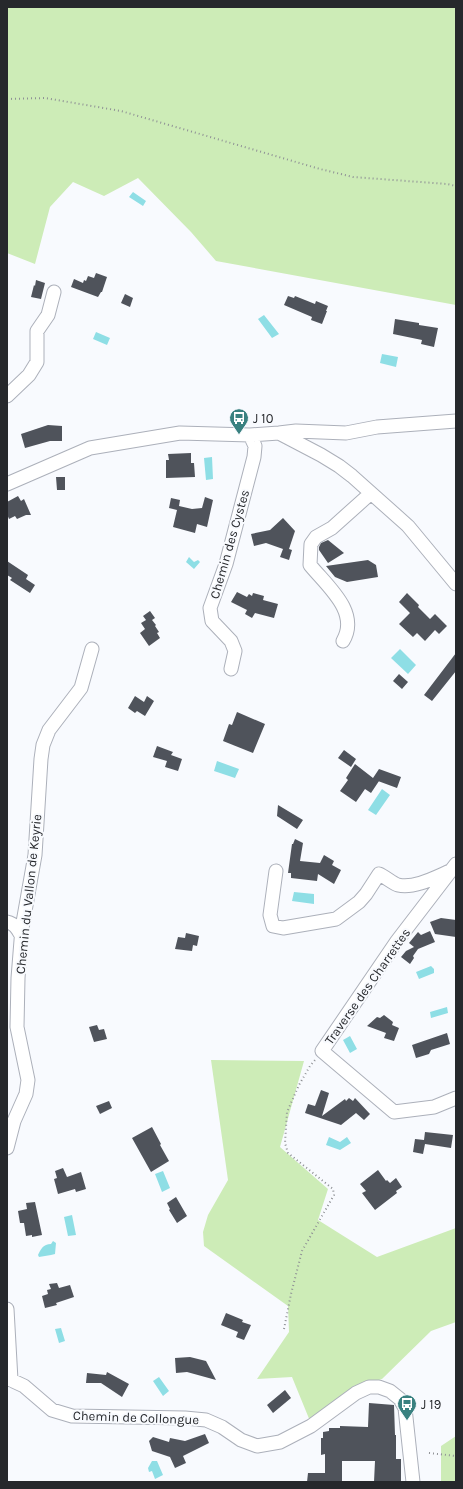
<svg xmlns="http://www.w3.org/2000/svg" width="463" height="1489" font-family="Karla,sans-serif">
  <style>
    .green { fill: #cdecb7 }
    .water { fill: #8edee5 }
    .building { fill: #4f535b }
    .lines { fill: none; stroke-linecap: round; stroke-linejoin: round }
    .minor-casing { stroke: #acb0ba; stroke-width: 15 }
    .path { stroke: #8f9195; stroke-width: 2; stroke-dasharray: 1 3; stroke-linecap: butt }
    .minor { stroke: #fff; stroke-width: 13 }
    .labels { text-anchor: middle; stroke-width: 4; stroke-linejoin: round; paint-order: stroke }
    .poi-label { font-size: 13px; fill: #26282c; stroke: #f8fafe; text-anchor: start }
    .street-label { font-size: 13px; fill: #26282c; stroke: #f8fafe }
  </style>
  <rect width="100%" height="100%" fill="#f8fafe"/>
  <path class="green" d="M7,7H456V305L216,261L191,232L138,178L104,196L73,182L50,207L35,264L7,253Z
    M211,1060L304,1061L280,1147L328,1189L318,1220L377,1257L456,1228V1322L431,1331L382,1379L364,1385L310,1421L292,1377L257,1379L289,1332L288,1306L204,1246L203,1232L208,1215L228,1180Z
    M456,1436V1482H441V1446Z"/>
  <path class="water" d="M133,192L146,201L143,206L129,197Z
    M264,315L279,334L272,338L258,319Z
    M96,332L110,338L107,345L93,339Z
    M382,354L398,357L396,367L380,363Z
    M212,457L213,479L206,480L204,458Z
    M189,557L194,562L198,560L200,562L194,569L186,562Z
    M400,649L416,665L408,674L391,658Z
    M217,761L239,769L235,778L214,771Z
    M382,789L390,795L376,815L368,810Z
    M294,892L314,894V904L292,901Z
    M431,966L434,969V973L419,979L416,972Z
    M447,1007L448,1013L431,1018L430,1012Z
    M350,1036L357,1049L350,1053L343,1040Z
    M329,1137L340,1142L347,1137L351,1143L340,1150L326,1145Z
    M163,1171L170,1188L162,1192L155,1174Z
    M72,1215L76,1235L68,1236L64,1217Z
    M53,1241L56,1243L55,1254L51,1255L39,1257L38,1255C41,1249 43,1244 51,1244Z
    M61,1328L65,1341L59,1343L55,1329Z
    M159,1377L169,1391L163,1396L153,1381Z
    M152,1461H157L163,1475L155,1479L152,1471L149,1472L148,1468Z"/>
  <path class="building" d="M96,273L107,277L102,292H101L98,297L71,287L74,279L83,283L84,280L86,281L88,276L94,278Z
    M36,280L45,283L41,299L31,297L34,285L35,286Z
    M125,294L133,298L130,307L121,303Z
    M288,296L294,298L295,296L315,304L316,301L328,306L326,311H327L322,324L311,320L312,317L284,305Z
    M395,319L419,323V325L438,328L434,347L421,344L422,340L393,334Z
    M48,425L62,426V441H50L25,448L21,434Z
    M191,453V463H194L195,477L166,478V460H169L168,454Z
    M56,477H65V490H57Z
    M18,496L21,501L24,499L31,515H26L17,519L15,516L9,519L7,514V502Z
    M205,497L213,500L207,527L197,524L195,533L173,527L177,510L169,508L171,498L180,500L179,506L192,509L202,508Z
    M283,518L295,531L289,549L292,550L289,560L280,557L283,549L266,543L254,546L251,534L270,530Z
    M328,540L344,553L328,563L319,550V547L321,543Z
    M368,560L376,565L378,577L347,582L335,577L326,566Z
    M7,561L28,575L26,579L35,585L30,593L10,580L12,578L7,575Z
    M237,592L247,597L249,594L252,596L253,593L264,596L263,600L278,604L274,618L255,613L252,618L245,614L247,610L231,602Z
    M407,593L419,605L418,607L430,619L435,614L447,626L439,634L435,630L425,641L417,633L413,637L399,624L410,613L399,602Z
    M150,611L155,618L152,620L156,625L155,626L159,632L157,633L160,638L149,646L140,633L145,629L141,623L146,620L143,616Z
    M456,653V671L432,701L424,695Z
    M399,674L408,682L402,689L393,681Z
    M135,696L144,702L147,696L154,701L145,716L137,711L135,713L128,708Z
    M237,712L265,724L253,753L223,741L229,724L232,725Z
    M157,746L173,752L171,755L182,759L178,771L165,767L167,761L153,757Z
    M344,750L356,759L351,767L338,758Z
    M355,764L373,778L379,769L401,777L397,788L378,781H379L371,793L365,789L356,802L340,791L348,780L346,778Z
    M278,805L303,820L297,829L277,816Z
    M295,839L303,843L300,861L320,863L324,855L334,861L332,865L341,870L334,884L318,874L317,881L291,878V873H288L292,844H293Z
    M441,918L456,920V937L435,934L430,922Z
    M430,931L435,942L418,949L413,956L414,958L410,964L401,957L406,951L414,947L409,943L418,932L421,935Z
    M186,933L199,936L197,946L193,945L192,951L175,949L178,937L185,938Z
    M384,1015L393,1022L392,1025L399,1028L394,1041L384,1038L386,1033L367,1026L377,1017L380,1018Z
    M97,1025L99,1030L104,1029L107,1039L94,1042L89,1027Z
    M447,1033L450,1044L431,1050L429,1054L416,1058L412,1045Z
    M321,1090L329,1093L322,1116L345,1099L346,1101L349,1098L353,1101L355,1098L370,1114L364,1120L356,1113L341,1125L305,1113L308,1104L315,1106Z
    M109,1101L112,1108L100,1114L96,1106Z
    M152,1127L161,1144L160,1145L169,1161L151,1172L132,1138Z
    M425,1132L453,1135L451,1148L425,1144L423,1154L413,1152L415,1139L424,1140Z
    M63,1168L67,1177L81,1172L86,1189L76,1192L75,1189L58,1194L54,1179L57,1178L55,1171Z
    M378,1170L386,1181L387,1180L390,1183L396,1178L402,1187L396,1191L397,1193L375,1210L362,1193L366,1191L360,1184Z
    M176,1197L187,1216L177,1223L169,1210L170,1209L167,1203Z
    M35,1202L42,1235L32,1237V1235L26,1236L24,1223H20L18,1211L27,1209L26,1203Z
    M57,1283L59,1288L70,1285L74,1297L56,1303L57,1305L45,1308L42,1296L48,1294L47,1290L51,1289L49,1284Z
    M226,1313L243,1320L242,1322L251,1325L244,1340L236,1337L238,1332L221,1325Z
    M190,1357L206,1361L216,1380L187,1372L176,1373L175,1358Z
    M107,1372L129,1384L122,1397L101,1383H86L87,1373L106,1375Z
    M285,1390L291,1398L273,1413L267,1405Z
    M369,1403L394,1405L395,1435H396V1459H401V1482H374L375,1461H342V1482H307L308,1473H325V1454L321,1455V1438H323V1432L329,1431V1428H340V1426L368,1427Z
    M205,1434L209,1443L183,1456L186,1463L175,1468L170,1457L152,1451L149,1441L153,1437L169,1442L170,1438L185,1441Z"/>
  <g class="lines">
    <g class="minor-casing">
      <path id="minor" d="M7,396L29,375L37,362V331L48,315L54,292
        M279,433L321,455L339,466L352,476L408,526L456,584
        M7,484L90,448L180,433L250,435L279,433L296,431L346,433L377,427L456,421
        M343,641C360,612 327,586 310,565L311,544L316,537L332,528L371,493
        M231,669L235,651L231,641L212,621L210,608L226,564L254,457L255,446L250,435
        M456,864L397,941L322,1051L394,1112L434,1107L456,1098
        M276,871L270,915L273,926L283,928L336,919L359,902L366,894L379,874C384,876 394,884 398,885C414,889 436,877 450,871
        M7,922C15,924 17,928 21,935
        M7,1148L14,1121L26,1094L28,1080L17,1027L18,978L22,928L35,855L41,759L43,745L49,730L81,688L92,649
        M7,1309L11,1380
        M11,1380L24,1386L52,1410L72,1416L185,1418L206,1420L222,1427L241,1440L257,1446L280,1442L311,1426L356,1393L369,1387H379L390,1391L400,1399L405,1408L413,1482"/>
    </g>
    <path class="path" d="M7,99L45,98L121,111L320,169L353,177L447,184L456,186
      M284,1329L291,1294L302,1251L334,1195L333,1189L288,1153L285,1143L287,1112L299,1085L310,1066L315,1060
      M429,1453L456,1456"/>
    <use href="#minor" class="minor"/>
  </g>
  <defs>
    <g id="bus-pin" transform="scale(1)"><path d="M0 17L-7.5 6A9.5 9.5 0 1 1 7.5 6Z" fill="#398180" stroke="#f8fafe"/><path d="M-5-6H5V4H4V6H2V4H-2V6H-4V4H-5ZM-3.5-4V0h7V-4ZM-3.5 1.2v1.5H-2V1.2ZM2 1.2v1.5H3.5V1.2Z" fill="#fff"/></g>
  </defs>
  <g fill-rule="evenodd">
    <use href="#bus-pin" x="239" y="418"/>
    <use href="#bus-pin" x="407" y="1404"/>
  </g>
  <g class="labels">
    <g class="poi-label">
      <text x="253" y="423">J 10</text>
      <text x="421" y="1409">J 19</text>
    </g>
    <g class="street-label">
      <text transform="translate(229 544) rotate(-74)" y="5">Chemin des Cystes</text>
      <text transform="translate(28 894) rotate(-84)" y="5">Chemin du Vallon de Keyrie</text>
      <text transform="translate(367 986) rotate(-55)" y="5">Traverse des Charrettes</text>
      <text transform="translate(136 1417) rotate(2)" y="5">Chemin de Collongue</text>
    </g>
  </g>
  <rect width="463" height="1489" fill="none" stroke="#26282c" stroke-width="16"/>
</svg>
